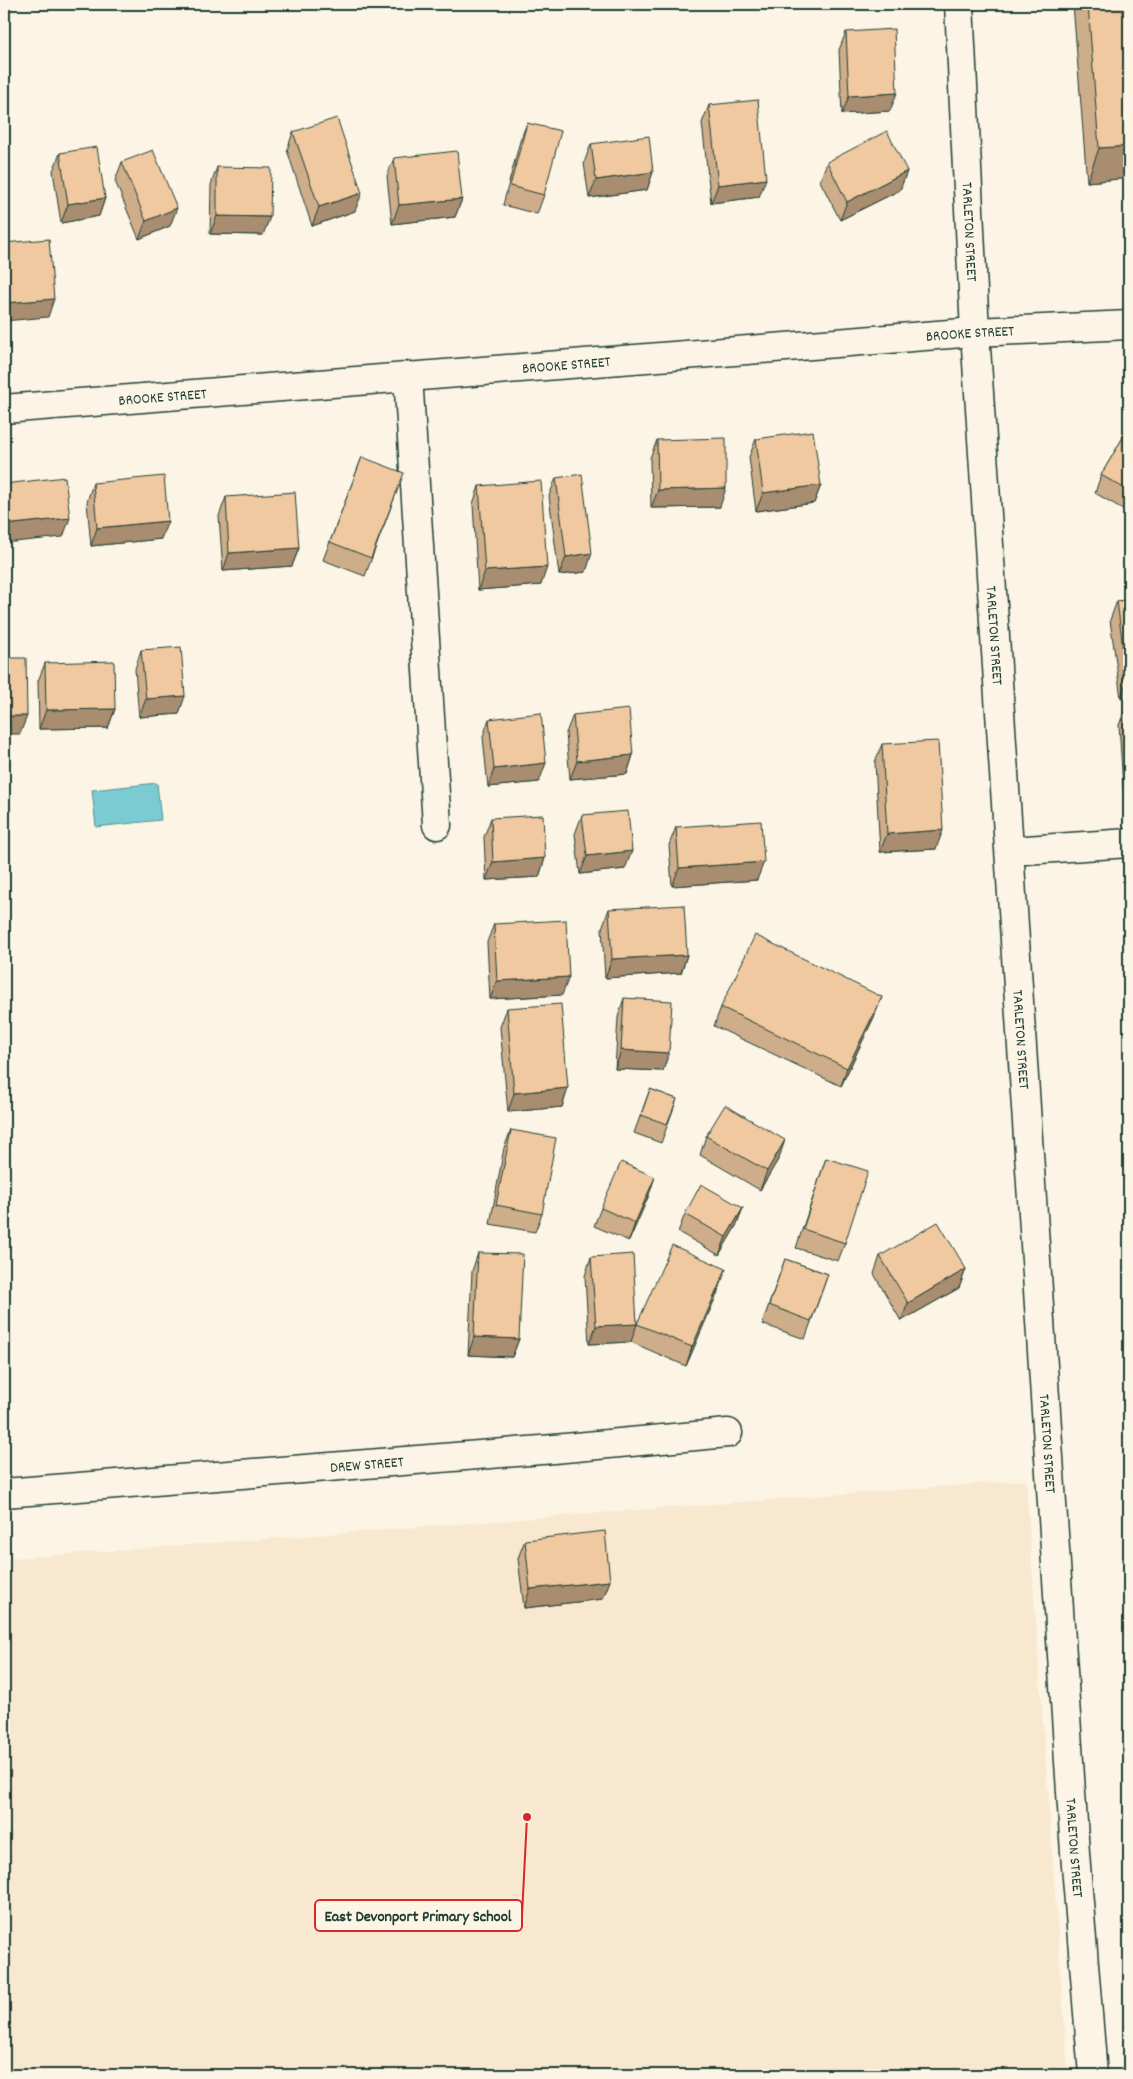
<svg xmlns="http://www.w3.org/2000/svg" width="1133" height="2079" font-family="Dekko,sans-serif">
  <style>
    .built { fill: #f8e8d0 }
    .water { fill: #7acbd2; stroke: #569293 }
    .lines { fill: none; stroke-linecap: round; stroke-linejoin: round }
    .minor-casing { stroke: #1f3d34; stroke-width: 31 }
    .major-casing { stroke: #1f3d34; stroke-width: 31 }
    .minor { stroke: #fcf5e5; stroke-width: 28 }
    .major { stroke: #fcf5e5; stroke-width: 28 }
    .wall { fill: #cead8a; stroke: #1f3d34 }
    .shaded-wall { fill: #a88d70; stroke: #1f3d34 }
    .building { fill: #f0c9a0; stroke: #1f3d34 }
    .labels { text-anchor: middle; stroke-width: 4.5; stroke-linejoin: round; paint-order: stroke }
    .street-label { font-size: 15px; fill: #1f3d34; stroke: #fcf5e5 }
    .leader { fill: none; stroke: #d62828; stroke-width: 2 }
    .callout-dot { fill: #d62828; stroke: #fcf5e5; stroke-width: 2 }
    .callout { fill: #fcf5e5; stroke: #d62828; stroke-width: 2 }
    .callout-label { font-size: 16px; text-anchor: middle; font-weight: bold; fill: #1f3d34 }
  </style>
  <rect width="100%" height="100%" fill="#fcf5e5"/>
  <filter id="ink" filterUnits="userSpaceOnUse"><feTurbulence type="fractalNoise" baseFrequency=".02" numOctaves="2"/><feDisplacementMap in="SourceGraphic" scale="10" xChannelSelector="R" yChannelSelector="G"/><feConvolveMatrix kernelMatrix="1 2 1 2 8 2 1 2 1" color-interpolation-filters="sRGB"/></filter>
  <g filter="url(#ink)">
    <path class="built" d="M1026,1480L1068,2075H4V1559Z"/>
    <path class="water" d="M157,783L161,820L96,827L92,790Z"/>
    <g class="lines">
      <g class="minor-casing">
        <g id="minor">
          <path id="s1" d="M959,4L975,332"/>
          <path d="M408,376L437,825"/>
          <path id="s2" d="M4,409L975,332L1129,325"/>
          <path d="M1010,851L1129,843"/>
          <path id="s3" d="M4,1493L554,1449L728,1433"/>
        </g>
      </g>
      <g class="major-casing">
        <g id="major">
          <path id="s4" d="M975,332L1075,1853L1093,2075"/>
        </g>
      </g>
      <use href="#minor" class="minor"/>
      <use href="#major" class="major"/>
    </g>
    <path class="wall" d="M1073,4H1129V178L1087,182Z
      M846,32L890,111L842,114L839,50Z
      M709,105L759,197L711,203L702,123Z
      M527,123L544,195L537,214L503,205L520,141Z
      M293,132L355,211L312,226L287,150Z
      M591,144L653,172L647,190L589,198L584,163Z
      M60,153L105,198L99,216L61,223L53,171Z
      M394,158L462,199L455,217L392,224L387,176Z
      M122,162L170,226L139,239L115,181Z
      M827,162L907,171L900,190L840,220L820,181Z
      M217,167L263,235L210,234L211,185Z
      M1129,427V511L1128,512L1095,493L1101,475Z
      M756,439L821,485L814,503L756,511L749,457Z
      M657,440L720,507L651,508L650,458Z
      M362,457L397,491L365,576L323,560Z
      M556,478L586,572L559,575L549,496Z
      M93,483L161,539L91,546L87,502Z
      M479,486L541,585L478,590L473,504Z
      M226,497L299,548L292,566L223,571L219,516Z
      M1129,600V697L1121,698L1110,620L1117,601Z
      M141,650L179,714L139,717L135,669Z
      M45,663L115,709L108,728L39,729L38,681Z
      M1126,707H1129V800H1124L1119,725Z
      M573,715L633,755L627,774L570,779L566,733Z
      M489,719L539,782L488,787L483,737Z
      M882,744L936,849L880,852L875,762Z
      M582,815L625,869L580,874L575,834Z
      M491,818L545,858L539,877L486,880L484,837Z
      M676,827L757,880L672,886L669,845Z
      M609,909L687,955L681,973L605,978L602,928Z
      M494,924L562,995L490,999L487,942Z
      M624,998L663,1071L615,1069L618,1017Z
      M721,1007L875,1015L841,1086L714,1026Z
      M507,1008L568,1088L562,1107L508,1112L500,1027Z
      M650,1089L677,1099L661,1143L634,1133Z
      M511,1130L542,1214L535,1232L490,1224L504,1148Z
      M706,1136L779,1158L760,1190L700,1155Z
      M826,1158L845,1243L838,1261L796,1248Z
      M649,1195L629,1241L594,1226L601,1208Z
      M743,1208L736,1226L719,1255L678,1232L685,1214Z
      M478,1253L519,1339L512,1357L468,1355L472,1271Z
      M880,1256L966,1269L959,1288L901,1321L874,1274Z
      M591,1257L637,1324L720,1287L686,1366L631,1342L589,1344L585,1276Z
      M785,1259L828,1274L805,1339L762,1324Z
      M525,1540L603,1599L524,1608L518,1558Z"/>
    <path class="shaded-wall" d="M897,93L890,111L842,114L849,96Z
      M1129,146V178L1087,182L1099,148Z
      M907,171L900,190L840,220L847,202Z
      M653,172L647,190L589,198L596,180Z
      M766,179L759,197L711,203L718,185Z
      M362,193L355,211L312,226L319,207Z
      M105,198L99,216L61,223L68,204Z
      M462,199L455,217L392,224L399,205Z
      M177,208L170,226L139,239L146,221Z
      M217,216L270,217L263,235L210,234Z
      M54,299L48,317L4,321V303Z
      M821,485L814,503L756,511L763,493Z
      M726,488L720,507L651,508L658,490Z
      M70,518L63,537L4,543V525Z
      M168,521L161,539L91,546L97,528Z
      M299,548L292,566L223,571L229,553Z
      M592,553L586,572L559,575L566,557Z
      M547,567L541,585L478,590L485,571Z
      M1127,680H1129V697L1121,698Z
      M185,696L179,714L139,717L146,699Z
      M115,709L108,728L39,729L46,710Z
      M4,716H27L20,734H4Z
      M633,755L627,774L570,779L577,761Z
      M546,763L539,782L488,787L494,769Z
      M1129,785V800H1124Z
      M4,801H6L4,808Z
      M943,830L936,849L880,852L887,834Z
      M632,851L625,869L580,874L587,856Z
      M545,858L539,877L486,880L493,862Z
      M764,862L757,880L672,886L679,868Z
      M687,955L681,973L605,978L612,959Z
      M569,977L562,995L490,999L497,981Z
      M882,997L875,1015L841,1086L847,1068Z
      M621,1050L669,1053L663,1071L615,1069Z
      M568,1088L562,1107L508,1112L514,1093Z
      M785,1140L779,1158L760,1190L767,1171Z
      M655,1177L649,1195L629,1241L635,1223Z
      M743,1208L736,1226L719,1255L726,1237Z
      M726,1269L720,1287L686,1366L692,1347Z
      M966,1269L959,1288L901,1321L908,1303Z
      M637,1324L631,1342L589,1344L596,1326Z
      M474,1337L519,1339L512,1357L468,1355Z
      M610,1581L603,1599L524,1608L530,1589Z"/>
    <path class="building" d="M1088,4H1129V146L1099,148Z
      M894,29L897,93L849,96L846,32Z
      M758,100L766,179L718,185L709,105Z
      M337,118L362,193L319,207L293,132Z
      M527,123L561,131L544,195L510,186Z
      M887,131L907,171L847,202L827,162Z
      M649,136L653,172L596,180L591,144Z
      M97,147L105,198L68,204L60,153Z
      M153,150L177,208L146,221L122,162Z
      M457,151L462,199L399,205L394,158Z
      M217,167L271,168L270,217L217,216Z
      M49,239L54,299L4,303V243Z
      M1129,427V491L1101,475Z
      M813,431L821,485L763,493L756,439Z
      M726,438V488L658,490L657,440Z
      M362,457L404,473L371,558L330,542Z
      M582,474L592,553L566,557L556,478Z
      M164,476L168,521L97,528L93,483Z
      M65,477L70,518L4,525V484Z
      M541,481L547,567L485,571L479,486Z
      M295,492L299,548L229,553L226,497Z
      M1129,600V680H1127L1117,601Z
      M181,647L185,696L146,699L141,650Z
      M4,658H26L27,716H4Z
      M114,661L115,709L46,710L45,663Z
      M1126,707H1129V765Z
      M629,709L633,755L577,761L573,715Z
      M541,713L546,763L494,769L489,719Z
      M938,741L943,830L887,834L882,744Z
      M4,751L6,801H4Z
      M628,811L632,851L587,856L582,815Z
      M543,815L545,858L493,862L491,818Z
      M761,821L764,862L679,868L676,827Z
      M684,905L687,955L612,959L609,909Z
      M566,920L569,977L497,981L494,924Z
      M755,935L882,997L847,1068L721,1007Z
      M624,998L672,1001L669,1053L621,1050Z
      M561,1004L568,1088L514,1093L507,1008Z
      M650,1089L677,1099L667,1124L641,1115Z
      M725,1105L785,1140L767,1171L706,1136Z
      M511,1130L556,1138L542,1214L496,1205Z
      M826,1158L868,1171L845,1243L803,1229Z
      M621,1162L655,1177L635,1223L601,1208Z
      M701,1184L743,1208L726,1237L685,1214Z
      M938,1222L966,1269L908,1303L880,1256Z
      M672,1245L726,1269L692,1347L637,1324Z
      M478,1253L523,1254L519,1339L474,1337Z
      M633,1254L637,1324L596,1326L591,1257Z
      M785,1259L828,1274L811,1321L769,1305Z
      M605,1531L610,1581L530,1589L525,1540Z"/>
  </g>
  <g class="labels">
    <g class="street-label">
      <text dy="5" stroke="none"><textPath href="#s1" startOffset="228">TARLETON STREET</textPath></text>
      <text dy="5" stroke="none"><textPath href="#s2" startOffset="969">BROOKE STREET</textPath></text>
      <text dy="5" stroke="none"><textPath href="#s2" startOffset="564">BROOKE STREET</textPath></text>
      <text dy="5" stroke="none"><textPath href="#s2" startOffset="159">BROOKE STREET</textPath></text>
      <text dy="5" stroke="none"><textPath href="#s4" startOffset="304">TARLETON STREET</textPath></text>
      <text dy="5" stroke="none"><textPath href="#s4" startOffset="709">TARLETON STREET</textPath></text>
      <text dy="5" stroke="none"><textPath href="#s4" startOffset="1114">TARLETON STREET</textPath></text>
      <text dy="5" stroke="none"><textPath href="#s3" startOffset="364">DREW STREET</textPath></text>
      <text dy="5" stroke="none"><textPath href="#s4" startOffset="1519">TARLETON STREET</textPath></text>
    </g>
  </g>
  <path class="leader" d="M527 1817L522 1915"/>
  <circle class="callout-dot" cx="527" cy="1817" r="5"/>
  <rect class="callout" x="315" y="1900" width="207" height="31" rx="5"/>
  <g class="callout-label">
    <text x="418" y="1921">East Devonport Primary School</text>
  </g>
  <rect width="1133" height="2079" fill="none" stroke="#fcf5e5" stroke-width="20"/>
  <rect x="10" y="10" width="1113" height="2059" fill="none" stroke="#1f3d34" stroke-width="2" filter="url(#ink)"/>
</svg>
